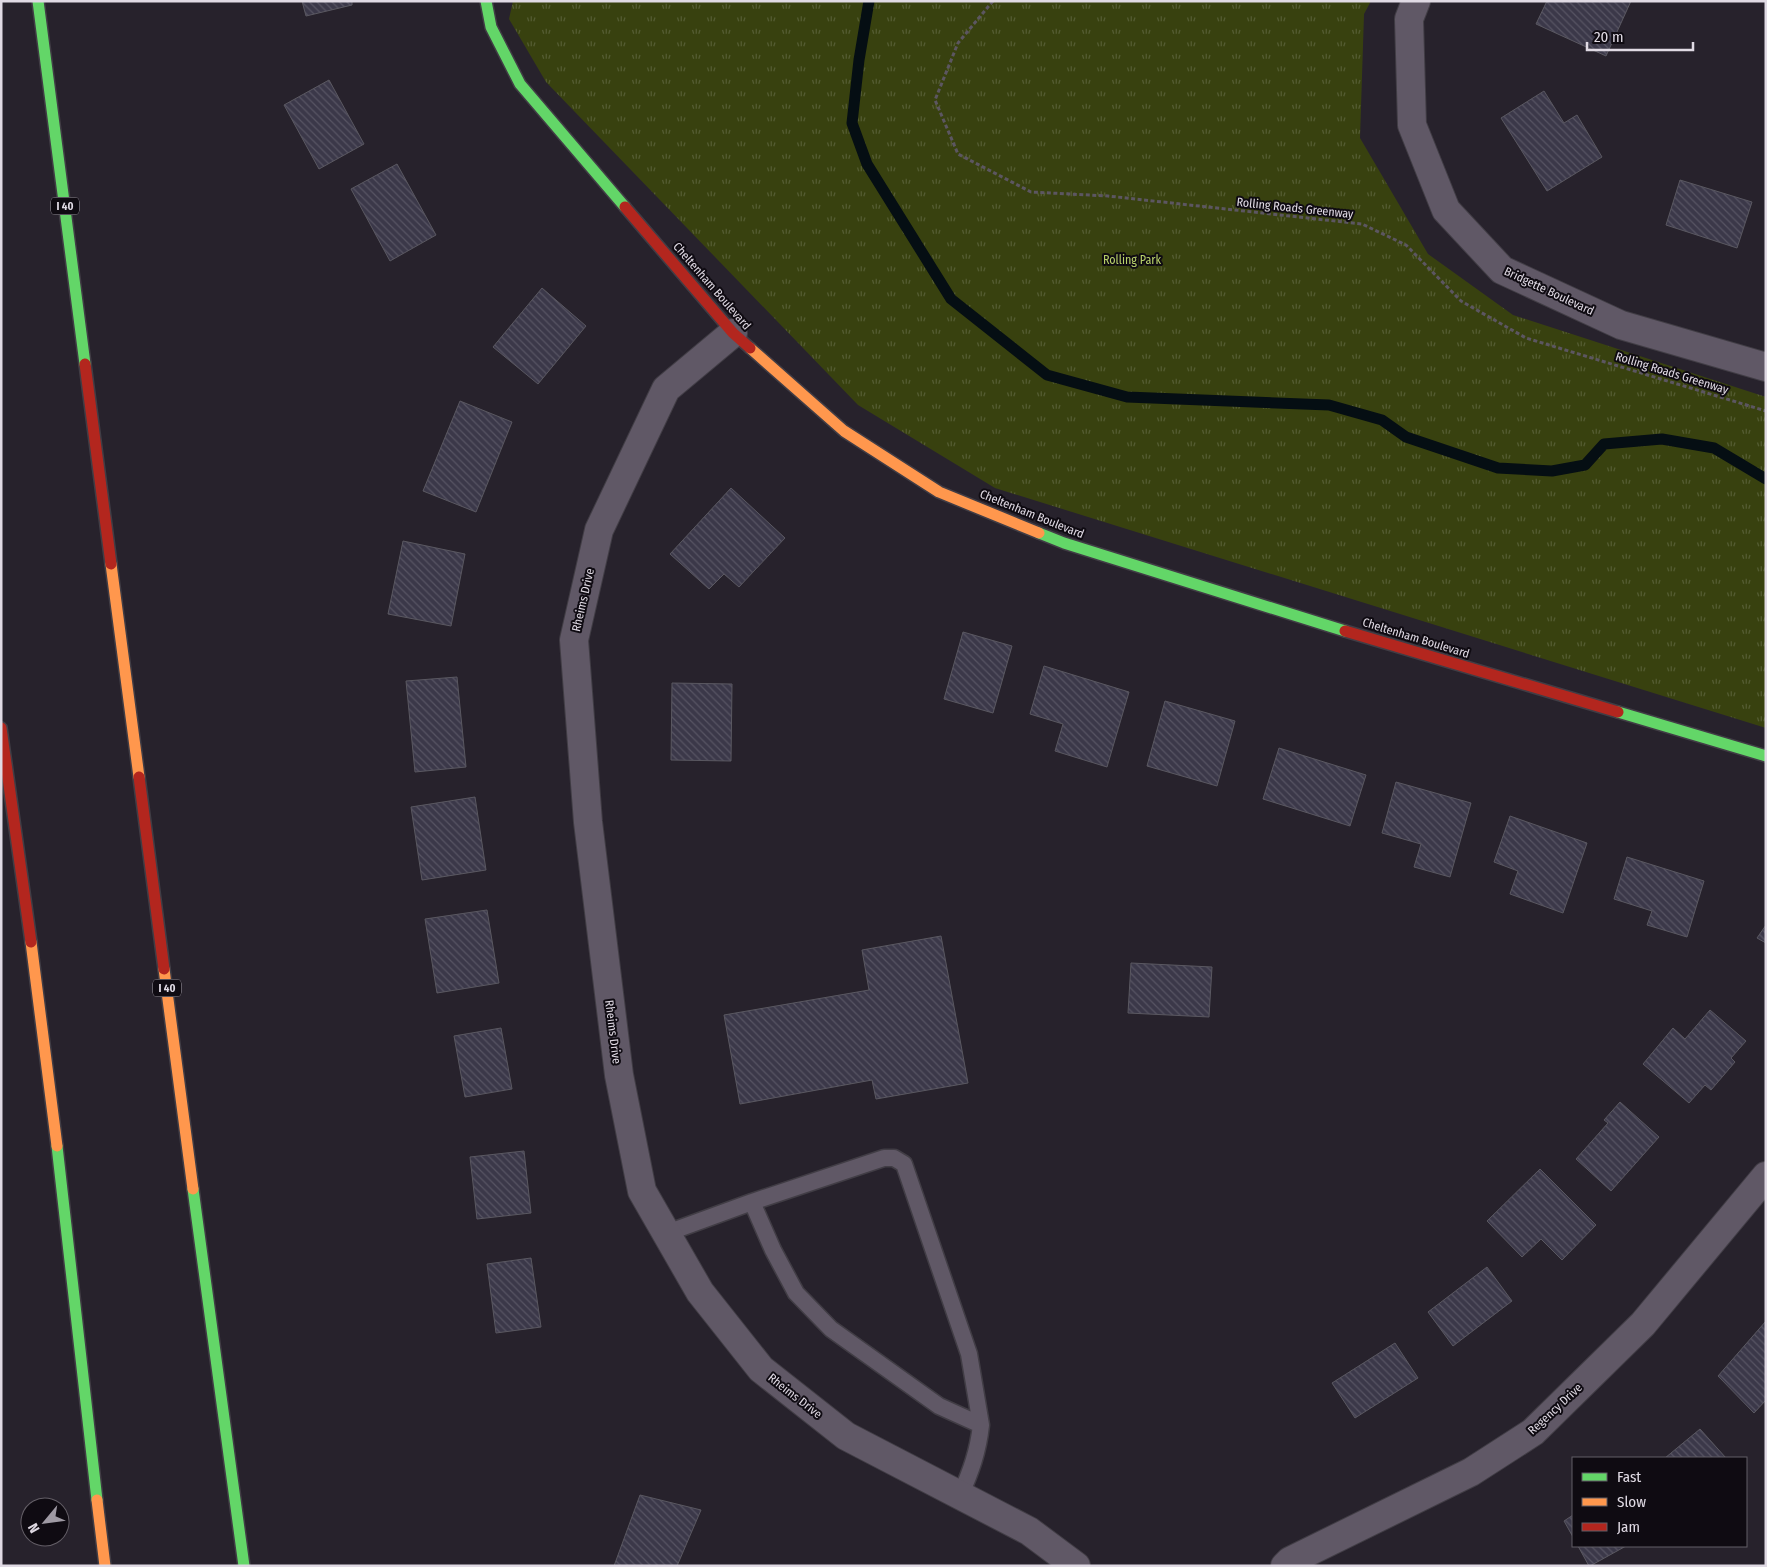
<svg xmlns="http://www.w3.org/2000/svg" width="1767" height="1567" font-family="'Fira Sans Condensed',sans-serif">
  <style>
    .grass { fill: url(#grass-tufts) }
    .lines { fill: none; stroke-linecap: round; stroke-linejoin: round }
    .stream { stroke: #050e13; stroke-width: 11 }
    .building { fill: url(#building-back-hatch); stroke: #5a5861 }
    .lane-casing { stroke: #413d45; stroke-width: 19 }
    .street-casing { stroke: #413d45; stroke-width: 30 }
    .fast-casing { stroke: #413d45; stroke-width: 14 }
    .slow-casing { stroke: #413d45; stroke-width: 14 }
    .jam-casing { stroke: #413d45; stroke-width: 14 }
    .path { stroke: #5c5661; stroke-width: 3; stroke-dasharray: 4 2.5; stroke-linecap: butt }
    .lane { stroke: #605866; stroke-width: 16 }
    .street { stroke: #605866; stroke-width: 28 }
    .fast { stroke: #63d668; stroke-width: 11 }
    .slow { stroke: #ff974d; stroke-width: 11 }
    .jam { stroke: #b3261e; stroke-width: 11 }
    .labels { text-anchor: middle; stroke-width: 4; stroke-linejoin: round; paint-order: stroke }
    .shield { fill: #0f0b12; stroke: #a19ca5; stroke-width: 1 }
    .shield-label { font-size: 11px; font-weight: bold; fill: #e0dae4 }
    .street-label { font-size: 12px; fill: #e0dae4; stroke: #0f0b12 }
    .park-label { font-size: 12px; fill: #b9d26b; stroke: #0f0b12 }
  </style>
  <defs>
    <pattern id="grass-tufts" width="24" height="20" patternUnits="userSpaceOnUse" patternTransform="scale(1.25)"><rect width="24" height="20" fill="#38410f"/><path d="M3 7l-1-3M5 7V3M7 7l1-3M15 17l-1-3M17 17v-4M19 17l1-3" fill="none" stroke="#545c32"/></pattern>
    <pattern id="building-back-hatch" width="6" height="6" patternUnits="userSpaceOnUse" patternTransform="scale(1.25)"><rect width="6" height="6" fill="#3b3849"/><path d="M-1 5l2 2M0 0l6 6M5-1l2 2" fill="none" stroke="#575463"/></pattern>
  </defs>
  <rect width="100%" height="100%" fill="#27222c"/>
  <path class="grass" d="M513,1H1371L1364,14L1360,138L1428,254L1513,315L1766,397V728L995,488L858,405L546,82L509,19Z"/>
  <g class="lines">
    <path class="stream" d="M869,1L859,60L852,123L867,164L951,299L1047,375L1127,397L1329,405L1382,420L1406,437L1498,468L1552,471L1585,465L1604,444L1662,439L1714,448L1766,479"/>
  </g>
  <path class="building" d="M302,1H352V5L306,16Z
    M1547,1H1631L1606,56L1536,24Z
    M329,80L364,144L319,169L284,105Z
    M1544,91L1564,123L1577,115L1602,157L1547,191L1501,118Z
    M397,164L436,235L390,261L351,189Z
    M1680,180L1752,202L1737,248L1666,225Z
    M542,288L586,326L538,384L493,347Z
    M460,401L512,422L476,512L423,491Z
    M731,488L785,538L739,587L724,574L709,589L670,554Z
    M403,541L465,554L451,626L388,614Z
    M963,632L1012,646L993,713L944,699Z
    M1044,666L1129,692L1107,767L1055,751L1063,724L1030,714Z
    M457,677L466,767L415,772L406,681Z
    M672,683L732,684L731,761L671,760Z
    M1165,701L1235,721L1217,786L1147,766Z
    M1279,748L1366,775L1350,826L1263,799Z
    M1396,782L1471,803L1450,877L1414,867L1421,844L1382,833Z
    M475,797L486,870L422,880L411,807Z
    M1510,816L1587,843L1563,913L1510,894L1518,871L1494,862Z
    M1627,857L1704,881L1687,937L1647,925L1652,911L1614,899Z
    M487,910L499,983L437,993L425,919Z
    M1766,925V943L1757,938Z
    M941,936L968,1083L876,1099L872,1080L740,1104L724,1015L869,990L862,950Z
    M1131,963L1212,967L1209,1017L1128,1013Z
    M1710,1010L1746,1041L1731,1058L1735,1062L1711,1090L1705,1085L1689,1103L1643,1064L1673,1028L1685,1039Z
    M501,1028L512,1089L465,1097L454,1036Z
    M1620,1102L1659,1137L1611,1191L1576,1159L1608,1123L1604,1120Z
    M524,1151L531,1213L477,1219L470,1157Z
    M1540,1169L1596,1225L1562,1260L1541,1239L1522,1257L1487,1221Z
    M531,1258L541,1327L496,1333L487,1264Z
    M1487,1267L1512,1301L1453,1346L1428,1312Z
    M1766,1321V1400L1754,1413L1718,1376Z
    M1395,1343L1418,1378L1355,1418L1332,1383Z
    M1700,1429L1726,1458H1665Z
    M640,1495L701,1510L677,1566H614Z
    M1573,1515V1537L1564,1521Z
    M1578,1546H1626L1590,1566H1589Z"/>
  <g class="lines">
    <g class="lane-casing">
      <path id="lane" d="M667,1233L752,1202L884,1158H894L904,1164L969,1354L981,1425L939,1406L831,1329L796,1293L773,1250L752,1202
        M960,1496C971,1471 978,1452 981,1425"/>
    </g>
    <g class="street-casing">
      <path id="street" d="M1416,1L1409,19L1412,125L1446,210L1502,270L1621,325L1766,367
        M733,333L666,389L599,530L574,640L588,822L619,1075L642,1191L700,1292L761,1369L846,1436L1029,1531L1076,1566
        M1285,1566L1290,1561L1471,1472L1533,1432L1643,1324L1766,1176"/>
    </g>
    <g class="fast-casing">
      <path id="fast" d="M38,1L85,364
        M486,1L491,27L520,84L625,207
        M1039,533L1064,543L1345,631
        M1618,712L1766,756
        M57,1146L97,1500
        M193,1189L244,1566"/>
    </g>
    <g class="slow-casing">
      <path id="slow" d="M750,348L844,431L939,492L1039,533
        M111,564L139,777
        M31,942L57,1146
        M164,969L193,1189
        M97,1500L105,1566"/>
    </g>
    <g class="jam-casing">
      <path id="jam" d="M625,207L733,333L750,348
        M85,364L111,564
        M1345,631L1618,712
        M1,728L31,942
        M139,777L164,969"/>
    </g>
    <path class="path" d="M993,1L958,43L935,100L958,154L1031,192L1108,196L1362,224L1406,245L1461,301L1526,338L1766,411"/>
    <use href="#lane" class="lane"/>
    <use href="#street" class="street"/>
    <use href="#fast" class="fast"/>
    <use href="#slow" class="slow"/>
    <use href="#jam" class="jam"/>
  </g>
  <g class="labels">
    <g class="shield">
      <rect x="51" y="197.5" width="28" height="17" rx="4"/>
      <rect x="153" y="979.5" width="28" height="17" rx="4"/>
    </g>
    <g class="shield-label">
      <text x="65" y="210">I 40</text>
      <text x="167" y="992">I 40</text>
    </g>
    <g class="street-label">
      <text transform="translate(1295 208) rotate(6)" y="4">Rolling Roads Greenway</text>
      <text transform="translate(712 286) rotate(49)" y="4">Cheltenham Boulevard</text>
      <text transform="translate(1549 291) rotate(25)" y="4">Bridgette Boulevard</text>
      <text transform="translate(1672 373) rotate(17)" y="4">Rolling Roads Greenway</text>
      <text transform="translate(1032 514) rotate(22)" y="4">Cheltenham Boulevard</text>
      <text transform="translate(583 600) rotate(-77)" y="4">Rheims Drive</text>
      <text transform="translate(1416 638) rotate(17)" y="4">Cheltenham Boulevard</text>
      <text transform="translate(613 1032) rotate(83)" y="4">Rheims Drive</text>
      <text transform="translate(795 1396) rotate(38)" y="4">Rheims Drive</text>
      <text transform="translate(1555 1409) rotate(-43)" y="4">Regency Drive</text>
    </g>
    <g class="park-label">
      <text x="1132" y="264">Rolling Park</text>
    </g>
  </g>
  <rect width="1767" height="1567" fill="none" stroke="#e0dae4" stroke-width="5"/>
  <rect x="1572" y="1457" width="175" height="90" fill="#0f0b12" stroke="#635e66"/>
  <rect x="1582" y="1473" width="25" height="8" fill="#63d668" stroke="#635e66"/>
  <text x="1617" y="1482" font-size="15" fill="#e0dae4">Fast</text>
  <rect x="1582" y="1498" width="25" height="8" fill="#ff974d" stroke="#635e66"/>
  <text x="1617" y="1507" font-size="15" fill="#e0dae4">Slow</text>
  <rect x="1582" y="1523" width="25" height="8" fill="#b3261e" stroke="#635e66"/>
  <text x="1617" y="1532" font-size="15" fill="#e0dae4">Jam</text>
  <g transform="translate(45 1522) rotate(241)"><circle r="24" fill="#0f0b12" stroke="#635e66"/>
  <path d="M0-4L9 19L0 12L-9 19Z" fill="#9f9aa4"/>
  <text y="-8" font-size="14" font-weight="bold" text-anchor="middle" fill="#e0dae4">N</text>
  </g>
  <path d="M1587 42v8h106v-8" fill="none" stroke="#e0dae4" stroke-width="2.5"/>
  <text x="1594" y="42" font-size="15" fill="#e0dae4" stroke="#0f0b12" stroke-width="4" paint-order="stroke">20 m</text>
</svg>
